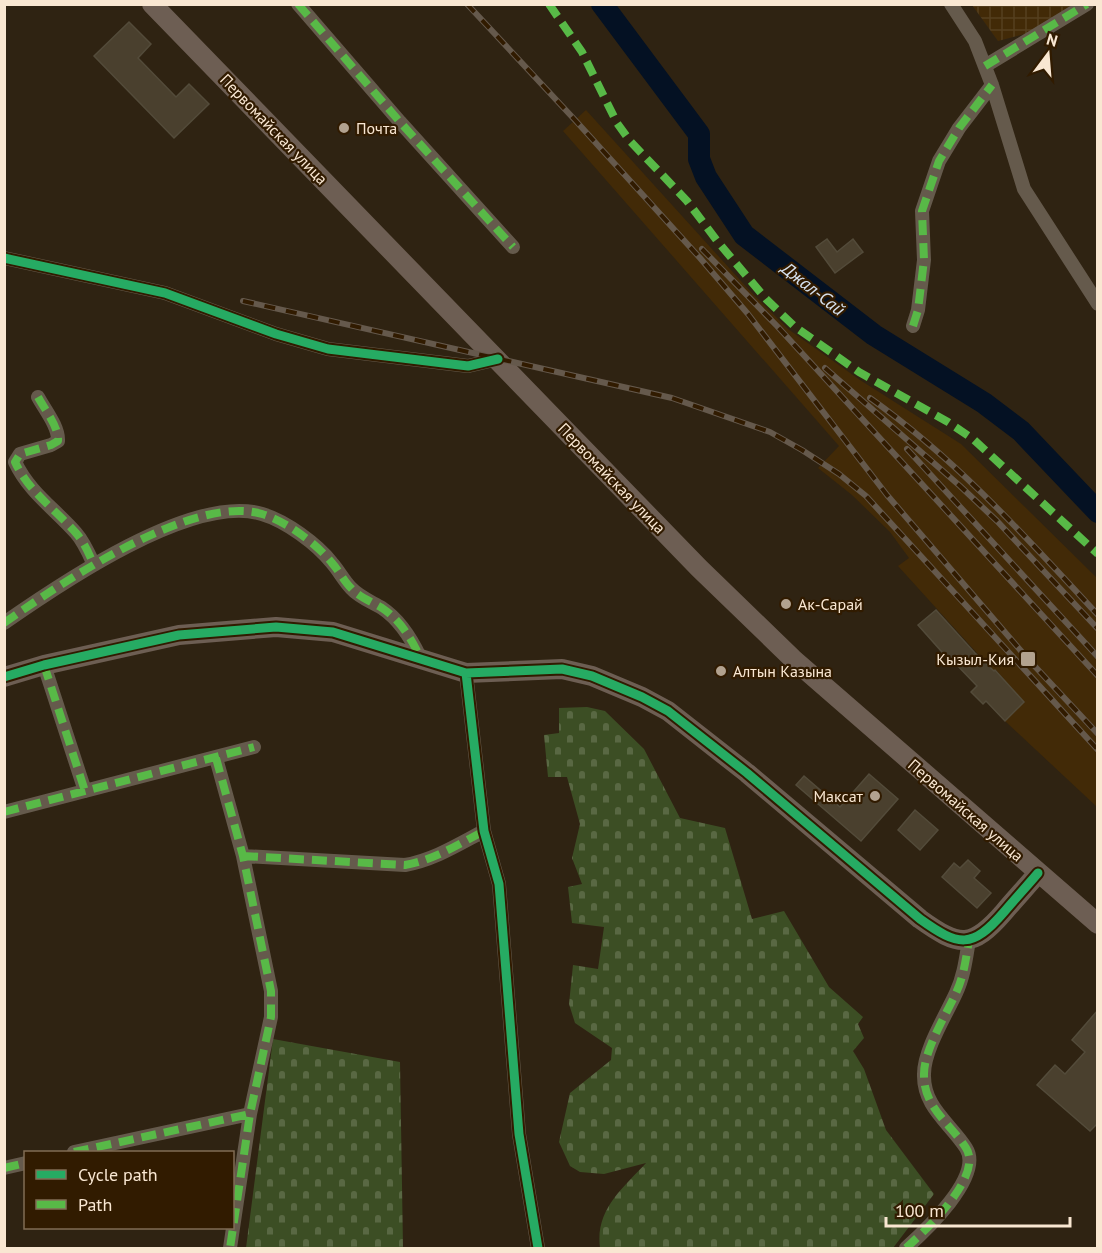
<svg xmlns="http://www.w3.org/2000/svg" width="1102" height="1253" font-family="'PT Sans',sans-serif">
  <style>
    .built { fill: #422a07 }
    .industrial { fill: url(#industrial-grid) }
    .cemetery { fill: url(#cemetery-stones) }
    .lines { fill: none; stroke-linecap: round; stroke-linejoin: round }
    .river { stroke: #041123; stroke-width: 22 }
    .building { fill: #4a402e; stroke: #534b3a; stroke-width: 1.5 }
    .street { stroke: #655a4c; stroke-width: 14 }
    .secondary { stroke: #6d5e53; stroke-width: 20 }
    .rail-casing { stroke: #65594c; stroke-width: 6 }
    .rail { stroke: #311b00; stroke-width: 4; stroke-dasharray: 11; stroke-linecap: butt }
    .quiet { stroke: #58b947; stroke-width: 8; stroke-dasharray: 15 8; stroke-linecap: butt }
    .cycleway-casing { stroke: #311b00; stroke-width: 13 }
    .cycleway { stroke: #26ab63; stroke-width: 9 }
    .poi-dot { fill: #b2a28f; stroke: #311b00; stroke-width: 2 }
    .labels { text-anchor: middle; stroke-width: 4.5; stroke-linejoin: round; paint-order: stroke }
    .poi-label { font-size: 16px; fill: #f9e7d2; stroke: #311b00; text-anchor: start }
    .street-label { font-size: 16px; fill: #f9e7d2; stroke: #311b00 }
    .water-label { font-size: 18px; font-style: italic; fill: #d6e2f0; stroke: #311b00 }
  </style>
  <defs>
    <pattern id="industrial-grid" width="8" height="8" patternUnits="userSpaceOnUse" patternTransform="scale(1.5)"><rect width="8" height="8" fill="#422a07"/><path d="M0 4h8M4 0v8" fill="none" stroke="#553f1e"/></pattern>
    <pattern id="cemetery-stones" width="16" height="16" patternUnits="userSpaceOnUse" patternTransform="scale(1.5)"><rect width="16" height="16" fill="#3c4e24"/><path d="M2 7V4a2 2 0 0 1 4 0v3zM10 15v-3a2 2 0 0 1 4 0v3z" fill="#596843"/></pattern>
  </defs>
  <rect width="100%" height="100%" fill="#2f2312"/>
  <path class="built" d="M586,110L750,291L788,329L860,380L961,444L1097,578L1098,805L1096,806L1005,721L1024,702L1001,682L1004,679L996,670L992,673L986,663L898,566L909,558L890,532L852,495L818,468L839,446L563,131Z"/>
  <path class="industrial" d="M972,5H1072L1036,31L998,41Z"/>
  <path class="cemetery" d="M587,707L605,711L644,749L680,818L725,828L752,919L784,911L829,987L863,1017L858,1024L864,1038L853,1051L864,1069L886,1130L934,1194L893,1248H600C595,1210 622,1189 646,1163L604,1174L580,1172L570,1166L559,1142L570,1093L611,1060L612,1048L575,1023L569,1004L573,965L598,969L604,927L572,923L568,887L582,884L572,858L580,824L567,777H548L544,735L559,733V708Z
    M273,1039L400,1062L403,1248H246Z"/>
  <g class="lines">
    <path class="river" d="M602,4L699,134V159L706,177L744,235L874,335L984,403L1021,431L1098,512"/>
  </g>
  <path class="building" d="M129,22L151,44L138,58L176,97L189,84L209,104L174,138L94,56Z
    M827,239L837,252L853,239L863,252L835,273L816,247Z
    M936,610L975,653L994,671L995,670L1024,702L1005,721L986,701L983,704L971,692L977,686L952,660L950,661L918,625Z
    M869,774L898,799L861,841L796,785L804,776L840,807Z
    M915,810L938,830L920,850L898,830Z
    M968,860L980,871L974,878L991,893L977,908L942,877L954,863L960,868Z
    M1098,1010V1123L1090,1131L1037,1085L1055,1065L1065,1074L1085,1052L1072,1040Z"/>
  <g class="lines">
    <path class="street" d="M298,4L400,122L513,247
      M951,4L975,41L992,85L1024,189L1098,304
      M985,66L1087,4
      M4,258L165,293L276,334L328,349L468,366L498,359
      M913,326L918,310L924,260L922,211L939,161L959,128L992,85
      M38,397C45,410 59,427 58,441L51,445L20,454L15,462C29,492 55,509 76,533C84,542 89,554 94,565
      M4,623C60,584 193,493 262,514C286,521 317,544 332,563C339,571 344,581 351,588C359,597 372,602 382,608C400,620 411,638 420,657
      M44,665L85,791
      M466,673L484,831L499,884L519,1134L538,1248
      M216,758L243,856L271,991V1017L250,1114L230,1248
      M4,812L254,747
      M243,856L405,865C434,860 459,844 484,831
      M74,1152L250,1114
      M4,1168L26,1163
      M906,1248C925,1231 984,1176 966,1148C950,1123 923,1107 924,1074C924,1050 946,1015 956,993C964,976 966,958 969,940"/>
    <path class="secondary" d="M152,4L699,568L793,659L1098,924
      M4,677L44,665L179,635L276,627L333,632L466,673L562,669L592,676L642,697L668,711L747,773L920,919C959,947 972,949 1004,912C1015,899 1027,886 1038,873"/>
    <g class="rail-casing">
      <path id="rail" d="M467,4L575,120L700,258L748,314L887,495L1028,659L1098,734
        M702,249L777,326L1098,676
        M243,301L672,398L770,432L802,450L839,474L866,496L1098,750
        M825,368L960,486L997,521L1098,629
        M870,398C956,459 1026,537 1098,615
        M907,449L1098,657"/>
    </g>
    <use href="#rail" class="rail"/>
    <path class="quiet" d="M298,4L400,122L513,247
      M549,4L582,52L617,123L630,141L687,201L718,242L766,299L794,326L859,372L948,422L973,439L1098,554
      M985,66L1087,4
      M913,326L918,310L924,260L922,211L939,161L959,128L992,85
      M38,397C45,410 59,427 58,441L51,445L20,454L15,462C29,492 55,509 76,533C84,542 89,554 94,565
      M4,623C60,584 193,493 262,514C286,521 317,544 332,563C339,571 344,581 351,588C359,597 372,602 382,608C400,620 411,638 420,657
      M44,665L85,791
      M216,758L243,856L271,991V1017L250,1114L230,1248
      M4,812L254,747
      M243,856L405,865C434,860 459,844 484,831
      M74,1152L250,1114
      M4,1168L26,1163
      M906,1248C925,1231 984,1176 966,1148C950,1123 923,1107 924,1074C924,1050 946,1015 956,993C964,976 966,958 969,940"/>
    <g class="cycleway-casing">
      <path id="cycleway" d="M4,258L165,293L276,334L328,349L468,366L498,359
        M466,673L484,831L499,884L519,1134L538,1248
        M4,677L44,665L179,635L276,627L333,632L466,673L562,669L592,676L642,697L668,711L747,773L920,919C959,947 972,949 1004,912C1015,899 1027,886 1038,873"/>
    </g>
    <use href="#cycleway" class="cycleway"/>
  </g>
  <g class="poi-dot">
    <circle cx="344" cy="128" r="6"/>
    <circle cx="786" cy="604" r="6"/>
    <rect x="1020" y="651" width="16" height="16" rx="3"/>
    <circle cx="721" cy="671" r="6"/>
    <circle cx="875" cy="796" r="6"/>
  </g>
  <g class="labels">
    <g class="poi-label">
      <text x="356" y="134">Почта</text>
      <text x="798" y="610">Ак-Сарай</text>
      <text x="1014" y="665" text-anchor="end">Кызыл-Кия</text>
      <text x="733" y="677">Алтын Казына</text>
      <text x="863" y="802" text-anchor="end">Максат</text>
    </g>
    <g class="street-label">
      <text transform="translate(274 129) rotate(46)" y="6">Первомайская улица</text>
      <text transform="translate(612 478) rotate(46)" y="6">Первомайская улица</text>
      <text transform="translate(966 810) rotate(41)" y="6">Первомайская улица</text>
    </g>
    <g class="water-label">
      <text transform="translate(813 289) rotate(38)" y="6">Джал-Сай</text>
    </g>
  </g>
  <rect width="1102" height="1253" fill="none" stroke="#f9e7d2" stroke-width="12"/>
  <rect x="24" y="1151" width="210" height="78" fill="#311b00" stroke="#816d54" stroke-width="1.5"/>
  <rect x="36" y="1170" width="30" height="9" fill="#26ab63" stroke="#816d54" stroke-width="1.5"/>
  <text x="78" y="1181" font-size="18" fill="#f9e7d2">Cycle path</text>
  <rect x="36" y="1200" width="30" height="9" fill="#58b947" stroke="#816d54" stroke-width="1.5"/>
  <text x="78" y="1211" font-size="18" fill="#f9e7d2">Path</text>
  <g transform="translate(1048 54) rotate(16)" stroke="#311b00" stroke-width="4.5" paint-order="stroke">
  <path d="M0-4.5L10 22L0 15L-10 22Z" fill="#f9e7d2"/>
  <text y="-9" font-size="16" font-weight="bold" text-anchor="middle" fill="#f9e7d2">N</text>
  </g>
  <path d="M886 1217v9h184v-9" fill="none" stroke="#f9e7d2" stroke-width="3"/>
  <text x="895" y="1217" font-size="18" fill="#f9e7d2" stroke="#311b00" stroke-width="4.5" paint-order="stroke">100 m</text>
</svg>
